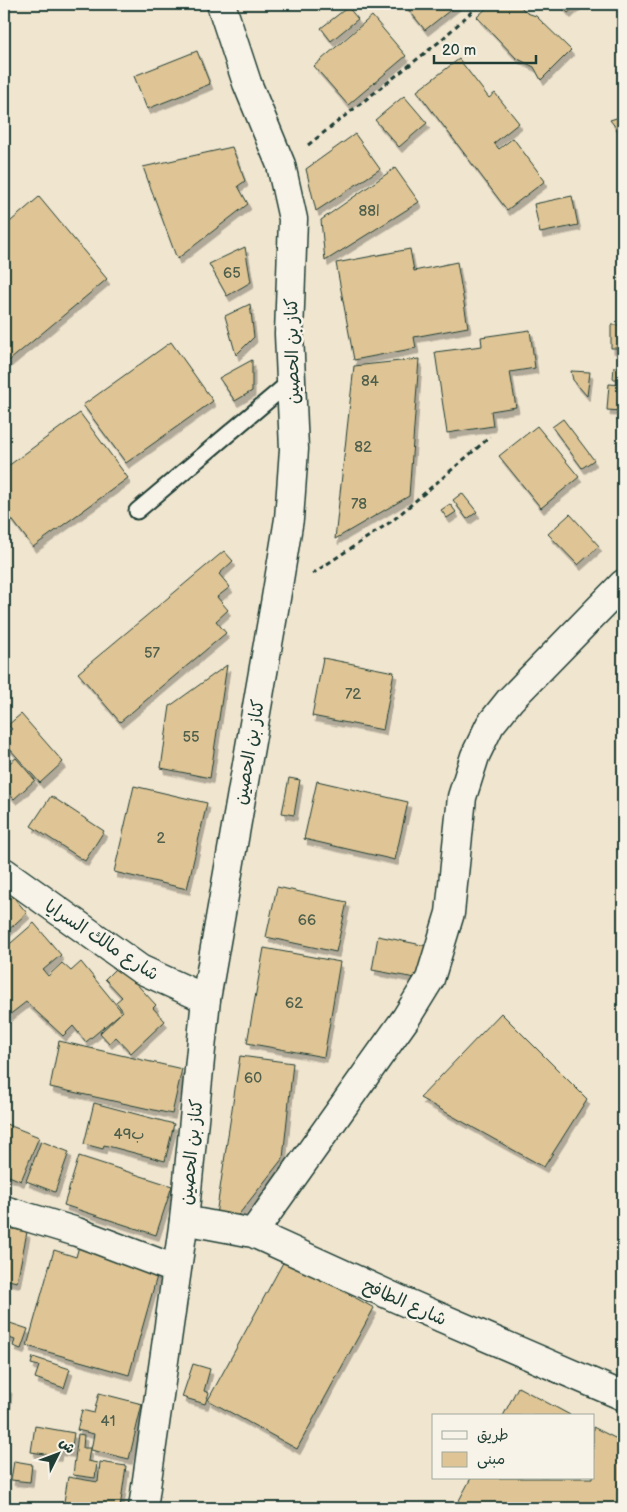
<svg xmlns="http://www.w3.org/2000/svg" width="627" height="1512" font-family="'Balsamiq Sans','Playpen Sans Arabic',sans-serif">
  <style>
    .building { fill: #dfc595; stroke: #1f3d34; filter: url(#shadow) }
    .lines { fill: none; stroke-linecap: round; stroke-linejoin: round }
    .lane-casing { stroke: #1f3d34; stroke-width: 19 }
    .street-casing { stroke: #1f3d34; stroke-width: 31 }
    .secondary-casing { stroke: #1f3d34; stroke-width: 31 }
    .path { stroke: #1f3d34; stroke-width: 3; stroke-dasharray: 5 4; stroke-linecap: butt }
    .lane { stroke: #f7f3e8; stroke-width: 15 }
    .street { stroke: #f7f3e8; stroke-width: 28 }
    .secondary { stroke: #f7f3e8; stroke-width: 28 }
    .labels { text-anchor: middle; stroke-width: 5; stroke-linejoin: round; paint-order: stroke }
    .number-label { font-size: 15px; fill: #4f5f4c }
    .street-label { font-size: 18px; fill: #1f3d34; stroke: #f7f3e8 }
  </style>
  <defs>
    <filter id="shadow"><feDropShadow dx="3" dy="5.5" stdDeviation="0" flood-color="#0004"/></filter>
  </defs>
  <rect width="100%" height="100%" fill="#f0e5cf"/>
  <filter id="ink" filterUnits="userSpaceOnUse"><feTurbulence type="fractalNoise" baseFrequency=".02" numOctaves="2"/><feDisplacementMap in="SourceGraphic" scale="10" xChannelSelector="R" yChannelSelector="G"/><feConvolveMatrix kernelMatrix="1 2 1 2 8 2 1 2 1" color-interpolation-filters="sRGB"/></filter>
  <g filter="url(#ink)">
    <path class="building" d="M404,4H458L425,30Z
      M491,4H518L527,13L536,16L571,50L541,80L534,67L516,58L477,17Z
      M560,4H578L568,13Z
      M348,7L358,19L331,41L321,28Z
      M372,16L406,56L348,105L314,66Z
      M197,51L210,84L147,109L134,76Z
      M459,59L489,98L495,93L519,123L494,143L499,149L513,138L545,181L507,210L417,91Z
      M404,96L427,123L399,147L375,120Z
      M623,116V127L617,129L610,120Z
      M355,134L380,169L316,211L306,169Z
      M232,147L245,181L238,186L248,204L177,259L143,167Z
      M395,168L419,202L325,261L321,220Z
      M572,196L578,225L540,233L534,204Z
      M39,197L107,279L4,365V227Z
      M245,247L251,282L227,296L209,264Z
      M410,249L414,271L457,262L468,327L414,337L416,348L354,360L336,263Z
      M250,304L254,337L236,355L225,316Z
      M611,325H623V348H611Z
      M530,330L535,368L510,372L516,407L491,411L493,426L447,433L435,352L482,346L481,337Z
      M171,342L213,401L126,463L83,405Z
      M419,359L409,496L335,539L354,366Z
      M252,360V391L235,401L219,378Z
      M614,367H623V379H613Z
      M571,371L590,372L587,396L573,380Z
      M609,384L623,385V411L607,410Z
      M80,413L128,478L33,547L4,509V469Z
      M563,419L594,460L582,468L552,427Z
      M537,426L579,477L541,508L499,456Z
      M462,493L477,512L467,519L453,500Z
      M450,504L456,512L447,518L441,510Z
      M570,514L599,546L578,565L548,534Z
      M224,551L233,561L219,574L230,587L217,597L228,610L216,621L226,633L120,722L78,673Z
      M323,658L394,672L383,730L312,716Z
      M227,665L210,778L161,768L170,706Z
      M21,714L63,762L40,783L9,748L4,753V736L12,729L8,725Z
      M16,758L35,780L14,799L4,788V767Z
      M289,778L300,780L294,815L282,813Z
      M317,781L408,802L395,860L304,839Z
      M134,786L207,803L187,889L114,872Z
      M51,796L104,831L85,861L31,826Z
      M4,886L27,913L4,934Z
      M277,887L347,902L336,952L266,937Z
      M34,923L61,955L43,970L48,976L62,963L71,971L81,962L122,1012L86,1042L73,1026L63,1036L26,1002L4,1019V949Z
      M378,936L432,947L426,980L372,970Z
      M264,948L340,962L324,1057L247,1043Z
      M119,965L156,1005L153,1008L165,1021L131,1053L116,1037L109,1043L100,1033L123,1011L116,1002L122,997L105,979Z
      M501,1013L587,1099L544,1167L420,1098Z
      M59,1041L182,1069L172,1114L50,1087Z
      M240,1056L293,1063L283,1158L236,1218L216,1215Z
      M94,1103L174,1124L165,1161L104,1145L103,1149L84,1144Z
      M6,1124L39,1137L21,1181L4,1174V1131Z
      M41,1141L69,1152L55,1192L26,1181Z
      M79,1156L172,1186L156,1235L64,1205Z
      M4,1227L27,1232L17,1282L4,1279Z
      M79,1246L159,1269L129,1375L27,1346L54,1250L76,1257Z
      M285,1259L374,1308L297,1449L208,1400Z
      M4,1321L28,1329L21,1349L13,1346L15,1340L4,1336Z
      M33,1357L70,1369L64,1388L35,1378L39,1366L31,1364Z
      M193,1364L210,1369L204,1391L209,1393L205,1404L182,1397Z
      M4,1386L9,1388L4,1445Z
      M518,1387L572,1416H503Z
      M99,1393L142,1404L129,1459L91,1450L94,1434L77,1430L82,1410L94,1413Z
      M35,1426L74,1433L71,1452L59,1450L58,1456L31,1452Z
      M593,1427L623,1442V1508H455L471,1478H593Z
      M78,1434L84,1435L83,1448H90L88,1461L97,1463L95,1478L73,1475Z
      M14,1461L32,1464L30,1482L11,1480Z
      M100,1462L126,1466L120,1508H63L68,1477L98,1482Z"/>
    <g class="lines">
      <g class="lane-casing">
        <path id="lane" d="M137,511L291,381"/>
      </g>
      <g class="street-casing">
        <path id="street" d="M4,872L140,969L206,999
          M4,1210L77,1232L175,1269
          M184,1220L253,1233L398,1299L623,1396
          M253,1233L406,1018L430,979L450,913L462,797L475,756L490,725L510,700L623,584"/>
      </g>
      <g class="secondary-casing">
        <path id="secondary" d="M143,1508L184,1220L206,999L276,598L289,519L294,449L289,334L293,219L281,165L247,83L221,4"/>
      </g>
      <path class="path" d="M308,145L439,42L480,4
        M312,574L392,521L490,437"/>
      <use href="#lane" class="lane"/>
      <use href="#street" class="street"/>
      <use href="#secondary" class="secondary"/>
    </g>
  </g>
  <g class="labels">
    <g class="number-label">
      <text x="369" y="216">88ا</text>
      <text x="232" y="278">65</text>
      <text x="370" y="386">84</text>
      <text x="363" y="452">82</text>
      <text x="359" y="509">78</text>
      <text x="152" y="658">57</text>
      <text x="353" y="699">72</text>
      <text x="191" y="742">55</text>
      <text x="161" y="843">2</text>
      <text x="307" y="925">66</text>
      <text x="294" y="1008">62</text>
      <text x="253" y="1083">60</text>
      <text x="129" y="1139">49ب</text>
      <text x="108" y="1426">41</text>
    </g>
    <g class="street-label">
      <text transform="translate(292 351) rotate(-91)" y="6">كناز بن الحصين</text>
      <text transform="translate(249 752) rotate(-80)" y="6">كناز بن الحصين</text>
      <text transform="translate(102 940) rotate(33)" y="6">شارع مالك السرايا</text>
      <text transform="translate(191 1152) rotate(-84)" y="6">كناز بن الحصين</text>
      <text transform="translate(405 1302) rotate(24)" y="6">شارع الطافح</text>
    </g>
  </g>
  <rect width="627" height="1512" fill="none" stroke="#f7f3e8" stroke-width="20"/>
  <rect x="10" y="10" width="607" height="1492" fill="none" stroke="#1f3d34" stroke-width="2" filter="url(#ink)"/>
  <rect x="432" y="1414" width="162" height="65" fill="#f7f3e8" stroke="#a1aaa0"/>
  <rect x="442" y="1431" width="25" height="8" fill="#f7f3e8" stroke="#a1aaa0"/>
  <text x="477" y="1440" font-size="15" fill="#1f3d34">طريق</text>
  <rect x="442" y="1452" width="25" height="15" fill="#dfc595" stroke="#a1aaa0"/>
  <text x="477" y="1464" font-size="15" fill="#1f3d34">مبنى</text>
  <g transform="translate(58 1454) rotate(48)" stroke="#f7f3e8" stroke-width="4" paint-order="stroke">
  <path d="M0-4L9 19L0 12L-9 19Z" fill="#1f3d34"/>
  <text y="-8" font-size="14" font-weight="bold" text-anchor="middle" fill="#1f3d34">ش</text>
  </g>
  <path d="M434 55v8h102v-8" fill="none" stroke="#1f3d34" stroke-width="2.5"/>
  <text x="442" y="55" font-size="15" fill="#1f3d34" stroke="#f7f3e8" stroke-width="4" paint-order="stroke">20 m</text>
</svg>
